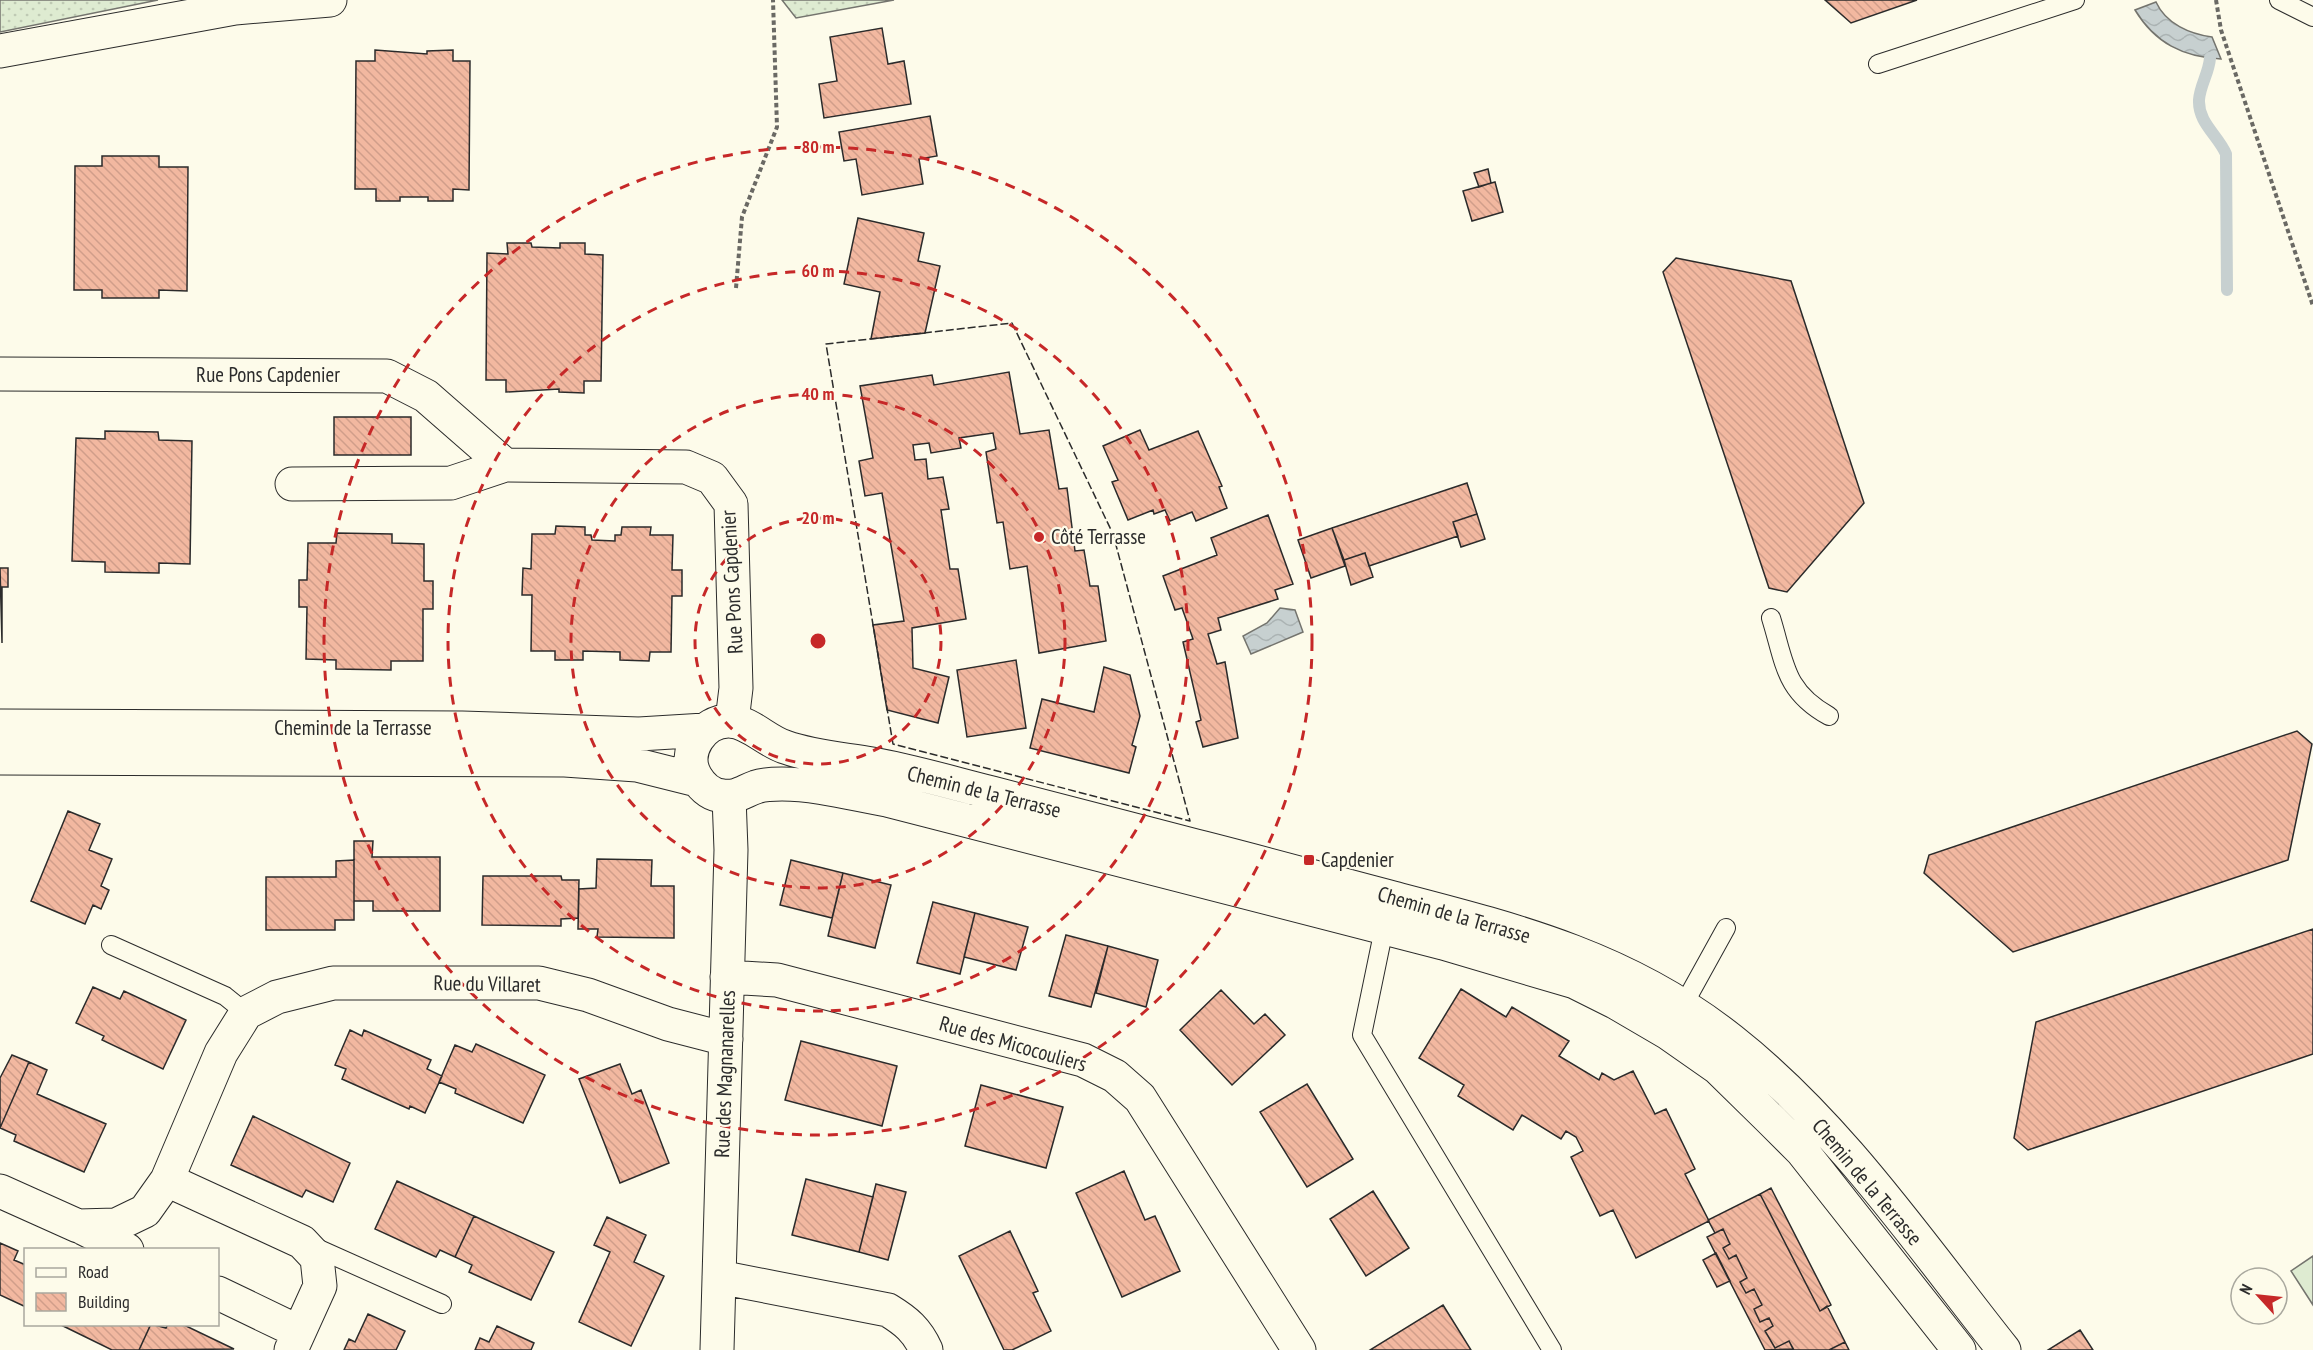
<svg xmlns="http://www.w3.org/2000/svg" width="2313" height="1350" font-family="'PT Sans Narrow',sans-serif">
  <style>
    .grass { fill: #deebd1; stroke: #74746e; stroke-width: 1.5 }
    .park { fill: url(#park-dots); stroke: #74746e; stroke-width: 1.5 }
    .water { fill: url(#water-waves); stroke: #74746e; stroke-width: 1.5 }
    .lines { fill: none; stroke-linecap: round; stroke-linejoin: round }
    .stream { stroke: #c7d0d0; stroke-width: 12 }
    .building { fill: url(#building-back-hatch); stroke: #2b2b2b; stroke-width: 1.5 }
    .lane-casing { stroke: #2b2b2b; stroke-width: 20 }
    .street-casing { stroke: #2b2b2b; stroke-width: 35 }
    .secondary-casing { stroke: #2b2b2b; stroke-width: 35 }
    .path { stroke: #6a6964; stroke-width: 4; stroke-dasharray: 4.5 3; stroke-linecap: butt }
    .lane { stroke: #fdfbea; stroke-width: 18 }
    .street { stroke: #fdfbea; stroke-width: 33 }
    .secondary { stroke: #fdfbea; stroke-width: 33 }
    .fence { stroke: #2b2b2b; stroke-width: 1.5; stroke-dasharray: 8 3; stroke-linecap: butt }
    .ring { fill: none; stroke: #c62828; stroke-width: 3; stroke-dasharray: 10 8 }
    .poi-dot { fill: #c62828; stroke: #fdfbea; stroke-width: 2 }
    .labels { text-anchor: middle; stroke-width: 4.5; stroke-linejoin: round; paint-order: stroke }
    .street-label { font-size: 21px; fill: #2b2b2b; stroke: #fdfbea }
    .poi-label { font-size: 21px; fill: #2b2b2b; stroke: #fdfbea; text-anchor: start }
    .centre { fill: #c62828; stroke: #fdfbea; stroke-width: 3 }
    .ring-label { font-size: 18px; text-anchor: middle; font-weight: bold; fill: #c62828; stroke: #fdfbea; stroke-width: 4.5; stroke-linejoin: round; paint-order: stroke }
  </style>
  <defs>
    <pattern id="park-dots" width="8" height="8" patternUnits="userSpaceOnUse" patternTransform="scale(1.5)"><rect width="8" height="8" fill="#deebd1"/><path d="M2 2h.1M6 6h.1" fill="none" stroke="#bfcab4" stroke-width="1.8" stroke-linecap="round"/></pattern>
    <pattern id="water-waves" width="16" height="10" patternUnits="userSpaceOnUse" patternTransform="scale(1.5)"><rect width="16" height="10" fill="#c7d0d0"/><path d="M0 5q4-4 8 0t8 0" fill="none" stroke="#abb3b3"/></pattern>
    <pattern id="building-back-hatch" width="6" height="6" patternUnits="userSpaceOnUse" patternTransform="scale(1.5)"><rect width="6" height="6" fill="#f2b8a0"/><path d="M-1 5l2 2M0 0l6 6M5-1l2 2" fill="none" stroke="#d09e8a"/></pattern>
  </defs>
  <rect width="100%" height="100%" fill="#fdfbea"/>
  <path class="grass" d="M2313,1256V1305L2291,1271Z"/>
  <path class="park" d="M0,0H158L0,32Z
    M782,0H894L796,18Z"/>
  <path class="water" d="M2156,2C2166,24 2190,34 2212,37L2221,59C2183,57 2155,43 2135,10Z
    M1280,608L1295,610L1303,632L1251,654L1243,636L1267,623Z"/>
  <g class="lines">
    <path class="stream" d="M2210,58C2209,73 2200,85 2199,100C2198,123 2218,135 2226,154L2227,290"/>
  </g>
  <path class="building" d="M1825,0H1917L1851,23Z
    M882,28L888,64L904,61L911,104L824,118L819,84L837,81L830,37Z
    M375,50L427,54V51L453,50V61H470L469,190L453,189V201H428V197H400V201H376V189H355L356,61H375Z
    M930,116L937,156L919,159L923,184L862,195L856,159L844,161L839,132Z
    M102,156H159V167H188L187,291L159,290V298H102V290H74L75,166H102Z
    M1488,169L1491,183L1479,187L1474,173Z
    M1495,182L1503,212L1472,221L1463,191Z
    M858,218L924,233L918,261L940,266L925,333L871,339L880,292L844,284Z
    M507,243H531L532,247L560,248V243H585V254L603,255L601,381H584V393L559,392V389L506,392V380H486L487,253L508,254Z
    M1676,258L1791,281L1864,503L1787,592L1769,588L1663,272Z
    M1009,372L1020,434L1049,430L1059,489L1067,488L1075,551L1084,550L1090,586H1098L1106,641L1039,653L1027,566L1010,569L1003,522L997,523L986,452L996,449L993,433L959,438L961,448L931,453L929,443L913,445L915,460L926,459L928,479L943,477L949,509L941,510L950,569H958L966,619L912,628L913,668L949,677L938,723L887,710L873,625L904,621L882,493L865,496L859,461L873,458L860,386L932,375L934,385Z
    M334,417H411V455H334Z
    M1140,430L1149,450L1198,431L1222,486L1219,487L1227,508L1196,521L1192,512L1170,521L1165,510L1154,514L1153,510L1128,520L1112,482L1118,480L1103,446Z
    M105,431L158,432L159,440L192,441L190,564L159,563V573L105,572V562L72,561L76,438L105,439Z
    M1467,483L1477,514L1453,522L1458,536L1369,566L1365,553L1344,560L1332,528Z
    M1477,514L1485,539L1461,547L1453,522Z
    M1268,515L1293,584L1275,590L1278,599L1218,618L1221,630L1208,634L1217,664L1225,662L1238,738L1203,747L1196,722L1201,720L1183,642L1193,639L1182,608L1175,610L1163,576L1217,555L1211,538Z
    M556,526L585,527V535H591L592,540L615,541V535H621L622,527H651L650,535H673L672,570H682V596H672L671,652H650L649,661L620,660V652L583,651V660H555V651H531L532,595H522L523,568L531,569L532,534H555Z
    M1332,528L1345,566L1311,578L1298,540Z
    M337,533L392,534V543L424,544V581H433V609H423V661H391V670L336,669V660L306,659L307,607H299V580H307L308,543H336Z
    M1365,553L1373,577L1351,585L1344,560Z
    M0,568H8V587H2V643Z
    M1016,660L1026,728L967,737L957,670Z
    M1104,667L1130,675L1140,716L1132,745L1136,747L1129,773L1030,748L1042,699L1094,712Z
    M2297,731L2312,744L2288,860L2013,952L1924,873L1929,855Z
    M68,811L100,824L89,850L112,859L101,886L109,890L101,909L93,905L85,924L31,901Z
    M354,841H373L372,857H440V911H373V901H354Z
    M597,859L652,860L651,886H674V938L597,937L598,929H578L579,889L596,888Z
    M354,860V920H335V930H266V877H336V861Z
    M791,860L843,873L832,918L780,905Z
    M843,873L891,885L875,948L828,936Z
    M483,876H561L562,880H579L578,918L561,919V926L482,925Z
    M933,902L975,913L960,974L917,963Z
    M975,913L1028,927L1016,970L964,957Z
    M2313,929V1054L2028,1150L2014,1138L2036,1022Z
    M1066,935L1108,946L1091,1007L1049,996Z
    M1108,946L1158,960L1146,1007L1096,993Z
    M93,987L120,999L124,991L186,1020L163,1069L102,1040L104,1036L76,1023Z
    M1461,989L1506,1017L1512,1007L1569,1041L1559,1056L1599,1080L1602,1073L1614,1080L1633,1071L1655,1114L1666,1109L1695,1169L1685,1174L1709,1221L1636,1258L1613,1210L1600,1216L1571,1157L1583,1151L1576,1137L1566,1131L1561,1139L1522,1115L1513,1130L1458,1096L1464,1085L1419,1058Z
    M1221,990L1254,1024L1265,1014L1285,1035L1232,1085L1180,1030Z
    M350,1030L362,1036L364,1030L431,1060L427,1069L442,1076L425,1113L410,1106L409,1109L342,1079L346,1069L335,1065Z
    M801,1041L897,1066L882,1126L785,1100Z
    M476,1044L545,1075L523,1123L455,1093L456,1089L439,1082L455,1045L472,1052Z
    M12,1055L29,1062L0,1128V1078Z
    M29,1062L47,1070L37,1094L106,1124L84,1172L14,1141L16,1135L0,1128Z
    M620,1064L632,1094L641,1090L669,1163L620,1183L579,1079Z
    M1307,1084L1353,1159L1307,1187L1260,1112Z
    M981,1085L1063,1107L1046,1168L965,1146Z
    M253,1116L350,1163L333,1202L306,1190L302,1197L231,1165Z
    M1124,1171L1145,1220L1155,1216L1180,1271L1122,1297L1076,1193Z
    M806,1179L873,1197L859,1252L792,1235Z
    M397,1181L474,1216L455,1257L440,1250L436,1257L375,1229Z
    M876,1184L906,1192L888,1260L859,1252Z
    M1771,1188L1831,1305L1820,1311L1760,1194Z
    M1373,1191L1409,1248L1366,1276L1330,1219Z
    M1760,1194L1820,1311L1827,1306L1845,1342L1829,1350H1794L1789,1341L1775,1348L1765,1331L1773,1326L1769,1318L1760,1322L1754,1309L1762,1305L1754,1289L1746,1293L1740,1282L1747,1278L1736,1255L1729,1259L1723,1248L1730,1244L1723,1229L1715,1233L1708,1220Z
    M474,1216L554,1252L531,1300L469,1272L472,1265L455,1257Z
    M607,1217L646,1235L634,1262L664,1276L631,1346L579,1322L610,1252L594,1245Z
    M1723,1229L1730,1244L1723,1248L1729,1259L1736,1255L1747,1278L1740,1282L1746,1293L1754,1289L1762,1305L1754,1309L1760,1322L1769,1318L1773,1326L1765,1331L1775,1348L1789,1341L1793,1349L1765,1350L1707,1237Z
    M1010,1231L1038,1291L1033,1293L1051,1331L1012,1350H1004L959,1256Z
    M0,1243L18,1251L14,1260L26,1265V1307L0,1295Z
    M1716,1253L1730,1281L1717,1287L1703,1260Z
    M1443,1305L1471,1350H1370Z
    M368,1314L405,1331L396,1350H344L349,1339L355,1342Z
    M59,1324H151L139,1350H112Z
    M151,1324L166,1328L168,1324H182L234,1349L139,1350Z
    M497,1326L534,1343L531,1350H475L480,1338L489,1342Z
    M2080,1330L2093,1350H2048Z
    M1845,1342L1849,1350H1829Z"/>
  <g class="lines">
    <g class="lane-casing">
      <path id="lane" d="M2279,0L2313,17
        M1878,64L2075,0
        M1771,618C1785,663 1784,691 1829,716
        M1386,919L1362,1035L1552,1350
        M111,945L225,996L246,1013
        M1679,1013L1726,928
        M312,1246L442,1304"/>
    </g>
    <g class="street-casing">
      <path id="street" d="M0,51L235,8L330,0
        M0,374L387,376L426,396L505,465L686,467L712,478L731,504L736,688L732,721
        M292,484L451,483L505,465
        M727,977L777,980L1083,1060L1115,1076L1140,1098L1299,1350
        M167,1180L302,1242L317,1258L320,1286L291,1350
        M0,1191L78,1226L116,1225L145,1211L167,1180L221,1053L246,1013L277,997L333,983H539L588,995L668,1024L726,1039
        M83,1228L127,1250
        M719,1277L888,1310C906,1321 917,1330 926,1350
        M218,1293L299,1332
        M717,1350L731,850L729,797"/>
    </g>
    <g class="secondary-casing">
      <path id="secondary" d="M0,726L462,728L639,734L705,730
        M0,758L565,760L637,765L697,780
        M1959,1350L1802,1151L1771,1120L1718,1068L1668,1033L1615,1002L1575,982L1443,943L887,800C853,794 817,784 782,784C775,784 764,784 756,787C744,791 737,798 723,796C711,795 702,787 696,777C681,752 703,720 730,721C750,722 766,741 785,747C813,757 843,759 872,764C912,771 952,783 992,793C1057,810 1123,827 1188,844C1256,861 1324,880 1393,898C1516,930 1628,958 1731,1040C1839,1125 1919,1243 2004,1350"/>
    </g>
    <path class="path" d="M2216,0L2221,30L2313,306
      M736,288L742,217L777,127L773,0"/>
    <use href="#lane" class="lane"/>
    <use href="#street" class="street"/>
    <use href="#secondary" class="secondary"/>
    <path class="fence" d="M1012,323L1113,534L1190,821L893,744L826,344Z"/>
  </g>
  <g class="ring">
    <circle cx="818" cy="641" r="123"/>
    <circle cx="818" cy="641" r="247"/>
    <circle cx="818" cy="641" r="370"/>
    <circle cx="818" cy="641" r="494"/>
  </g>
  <g class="poi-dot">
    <circle cx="1039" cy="537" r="6"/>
    <rect x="1303" y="854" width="12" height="12" rx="3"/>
  </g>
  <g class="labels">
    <g class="street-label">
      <text x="268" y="382">Rue Pons Capdenier</text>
      <text transform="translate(732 582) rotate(-93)" y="7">Rue Pons Capdenier</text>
      <text x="353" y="735">Chemin de la Terrasse</text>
      <text transform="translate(984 792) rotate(14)" y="7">Chemin de la Terrasse</text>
      <text transform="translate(1454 915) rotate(16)" y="7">Chemin de la Terrasse</text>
      <text transform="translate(487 984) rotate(1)" y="7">Rue du Villaret</text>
      <text transform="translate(1013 1044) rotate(16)" y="7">Rue des Micocouliers</text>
      <text transform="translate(725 1074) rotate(-88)" y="7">Rue des Magnanarelles</text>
      <text transform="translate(1867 1182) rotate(50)" y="7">Chemin de la Terrasse</text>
    </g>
    <g class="poi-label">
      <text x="1051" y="544">Côté Terrasse</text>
      <text x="1321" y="867">Capdenier</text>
    </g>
  </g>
  <circle cx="818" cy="641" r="9" class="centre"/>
  <g class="ring-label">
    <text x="818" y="153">80 m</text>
    <text x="818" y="277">60 m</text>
    <text x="818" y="400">40 m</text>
    <text x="818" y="524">20 m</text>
  </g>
  <rect x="24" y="1248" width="195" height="78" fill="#fdfbea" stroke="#a9a89e" stroke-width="1.5"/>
  <rect x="36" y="1268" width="30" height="9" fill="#fdfbea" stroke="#a9a89e" stroke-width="1.5"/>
  <text x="78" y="1278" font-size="18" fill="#2b2b2b">Road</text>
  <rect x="36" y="1293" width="30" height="18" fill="url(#building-back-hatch)" stroke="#a9a89e" stroke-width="1.5"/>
  <text x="78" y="1308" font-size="18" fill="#2b2b2b">Building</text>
  <g transform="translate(2259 1296) rotate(297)"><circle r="28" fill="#fdfbea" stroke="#a9a89e" stroke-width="1.5"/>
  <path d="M0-4.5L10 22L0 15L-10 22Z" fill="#c62828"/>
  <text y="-9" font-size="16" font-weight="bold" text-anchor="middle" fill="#2b2b2b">N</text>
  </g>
</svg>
